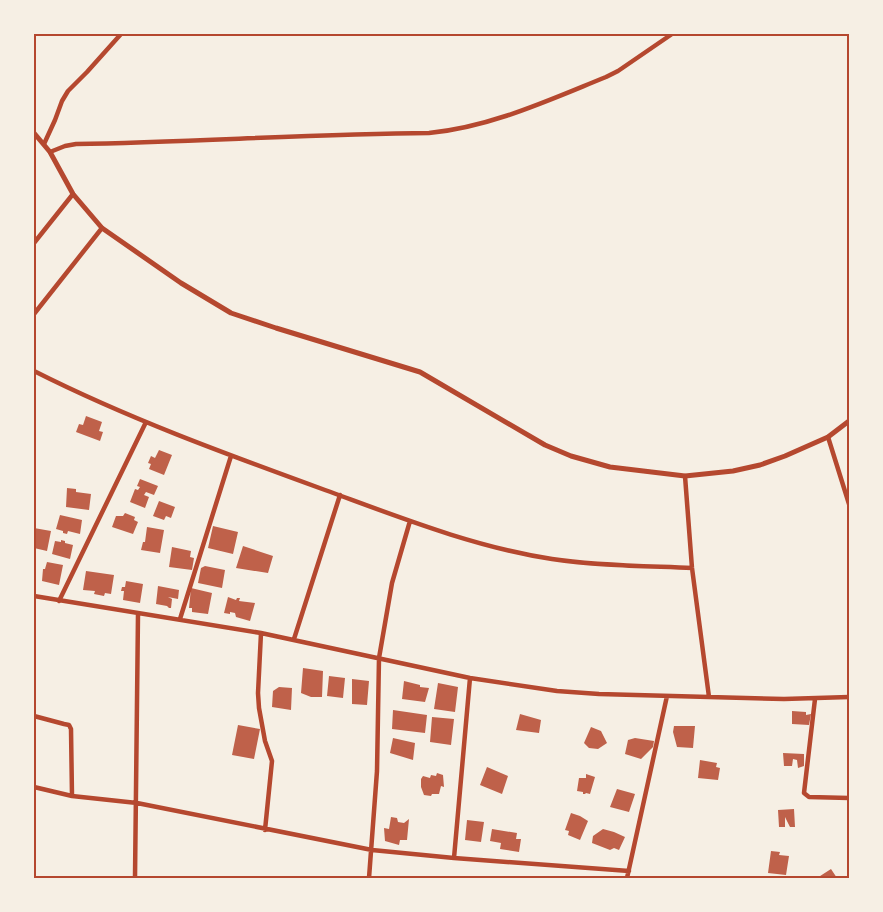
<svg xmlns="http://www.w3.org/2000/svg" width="883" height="912" font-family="Poppins,sans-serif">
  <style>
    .building { fill: #bf614a }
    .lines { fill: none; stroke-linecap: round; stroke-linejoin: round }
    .minor { stroke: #b5482f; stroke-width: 4.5 }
    .tertiary { stroke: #b5482f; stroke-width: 5 }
    .neatline { fill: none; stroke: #b5482f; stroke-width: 2 }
  </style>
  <rect width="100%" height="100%" fill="#f6efe4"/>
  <path class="building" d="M86,416L102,422L99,431L103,432L100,441L76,432L79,424L83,425Z
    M159,450L172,455L164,475L149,469L151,464L148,463L151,456L155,458Z
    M140,479L158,486L154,495L146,492L144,495L149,497L145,508L130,502L135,489L138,490L140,487L137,486Z
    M67,488L76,489V492L91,494L89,510L66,507Z
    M159,501L175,507L171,518L166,516L164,520L153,516Z
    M125,513L135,517L134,520L138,522L133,534L112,527L116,516H123Z
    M60,515L82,520L80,534L68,531L67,534L63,533V531L56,529Z
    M213,526L238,532L233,554L208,548Z
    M147,527L164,530L160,553L141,550L143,542H145Z
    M34,528L51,531L47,551L34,548Z
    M61,540L65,541V543L73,545L70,559L52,554L55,541L61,542Z
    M243,546L273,556L268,573L236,568Z
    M172,547L191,551L190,557L194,558L192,570L169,567Z
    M47,562L63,565L59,585L42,581L43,569H45Z
    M205,566L225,570L222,588L198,583L201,568Z
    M86,571L114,575L111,594L105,593L104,596L94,594L95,591L83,590Z
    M126,581L143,584L140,603L123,600L124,591H121L122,587H125Z
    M158,586L179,590L178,599L168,597L172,599L171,608H169L167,606L156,604Z
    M191,588L212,593L208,614L192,612V608H189Z
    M228,597L236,600L237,598H240L239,601L255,603L250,621L236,617L235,613L230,612V614L224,613Z
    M303,668L323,671L322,697H311L301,693Z
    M329,676L345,678L343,698L327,696Z
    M352,679L369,681L367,705L352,704Z
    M404,681L420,685V687L429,688L425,702L402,699Z
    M438,683L458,687L455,712L434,709Z
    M279,687L292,688L291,710L272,707L273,691Z
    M393,710L427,715L425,733L392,729Z
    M792,711L806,712V715L811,714L809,725L792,724Z
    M520,714L541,720L539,733L516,730Z
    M432,717L454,719L451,745L430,742Z
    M238,725L260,729L254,759L232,755Z
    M674,726H695L693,748L677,747L673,732Z
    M591,727L601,731L607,743L598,749L589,748L584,743Z
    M393,738L415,743L413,760L390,753Z
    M635,738L654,741L653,747L641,759L625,754L628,740Z
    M783,753L804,754V766L798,768L797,760L793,759L792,766H784Z
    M700,760L717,763L716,767L720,768L718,780L698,778Z
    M487,767L508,776L502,794L480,785Z
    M437,773L443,775L444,787L441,786L439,794H432L431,796L424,795L421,787V779L423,776L430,778L431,775L436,776Z
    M586,774L595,777L590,794L586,793L585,794H583V792L577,791L579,778H586Z
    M617,789L635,794L629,812L610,807Z
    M794,809L795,827H790L785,817V827H779L778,810Z
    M571,813L580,816L588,821L580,840L568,835L569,831L565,830Z
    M391,817L397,818L398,822L404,823L409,819L407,840H400L399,845L385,841L384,828L389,829Z
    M467,820L484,822L481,842L465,840Z
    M492,829L517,833L516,839H521L519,852L500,849L501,843L490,841Z
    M603,829L614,832L625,837L619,850L614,848L610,850L592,843L593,836Z
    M771,851L780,852L779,855L789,856L786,875L768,873Z
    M831,869L837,878H817Z"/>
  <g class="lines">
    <path class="minor" d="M44,144L55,120L62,101L68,91L87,72L121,34
      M50,152L65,146L76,144C194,142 311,134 429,133C491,127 549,100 606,77L618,71L672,34
      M34,243L73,194
      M34,314L102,228
      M34,371C127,418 226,454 325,490C399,517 474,547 552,559C599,566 646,566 692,568
      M828,437L849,504
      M685,476L692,568L709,697
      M34,596L261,633L470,678L557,691L599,694L784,699L849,697
      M59,601L146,422
      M180,619L231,456
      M261,633L258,693L259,708L265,741L272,761L265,830
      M294,639L340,495
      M815,699L804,793L809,797L849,798
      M34,716L64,724L69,725L71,729L72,796
      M34,787L72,796L137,803L372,850L454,858L629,871
      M454,858L470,678
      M135,878L138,614
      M369,878L377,771L379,658L392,583L410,521
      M627,878L667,696"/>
    <path class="tertiary" d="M34,133L50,152L73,194L102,228L181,283L231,313L276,328L420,372L545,445L571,456L610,467L685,476L733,471L760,465L785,456L828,437L849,421"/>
  </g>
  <rect width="883" height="912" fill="none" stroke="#f6efe4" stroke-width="70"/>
  <rect x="35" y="35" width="813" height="842" class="neatline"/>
</svg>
